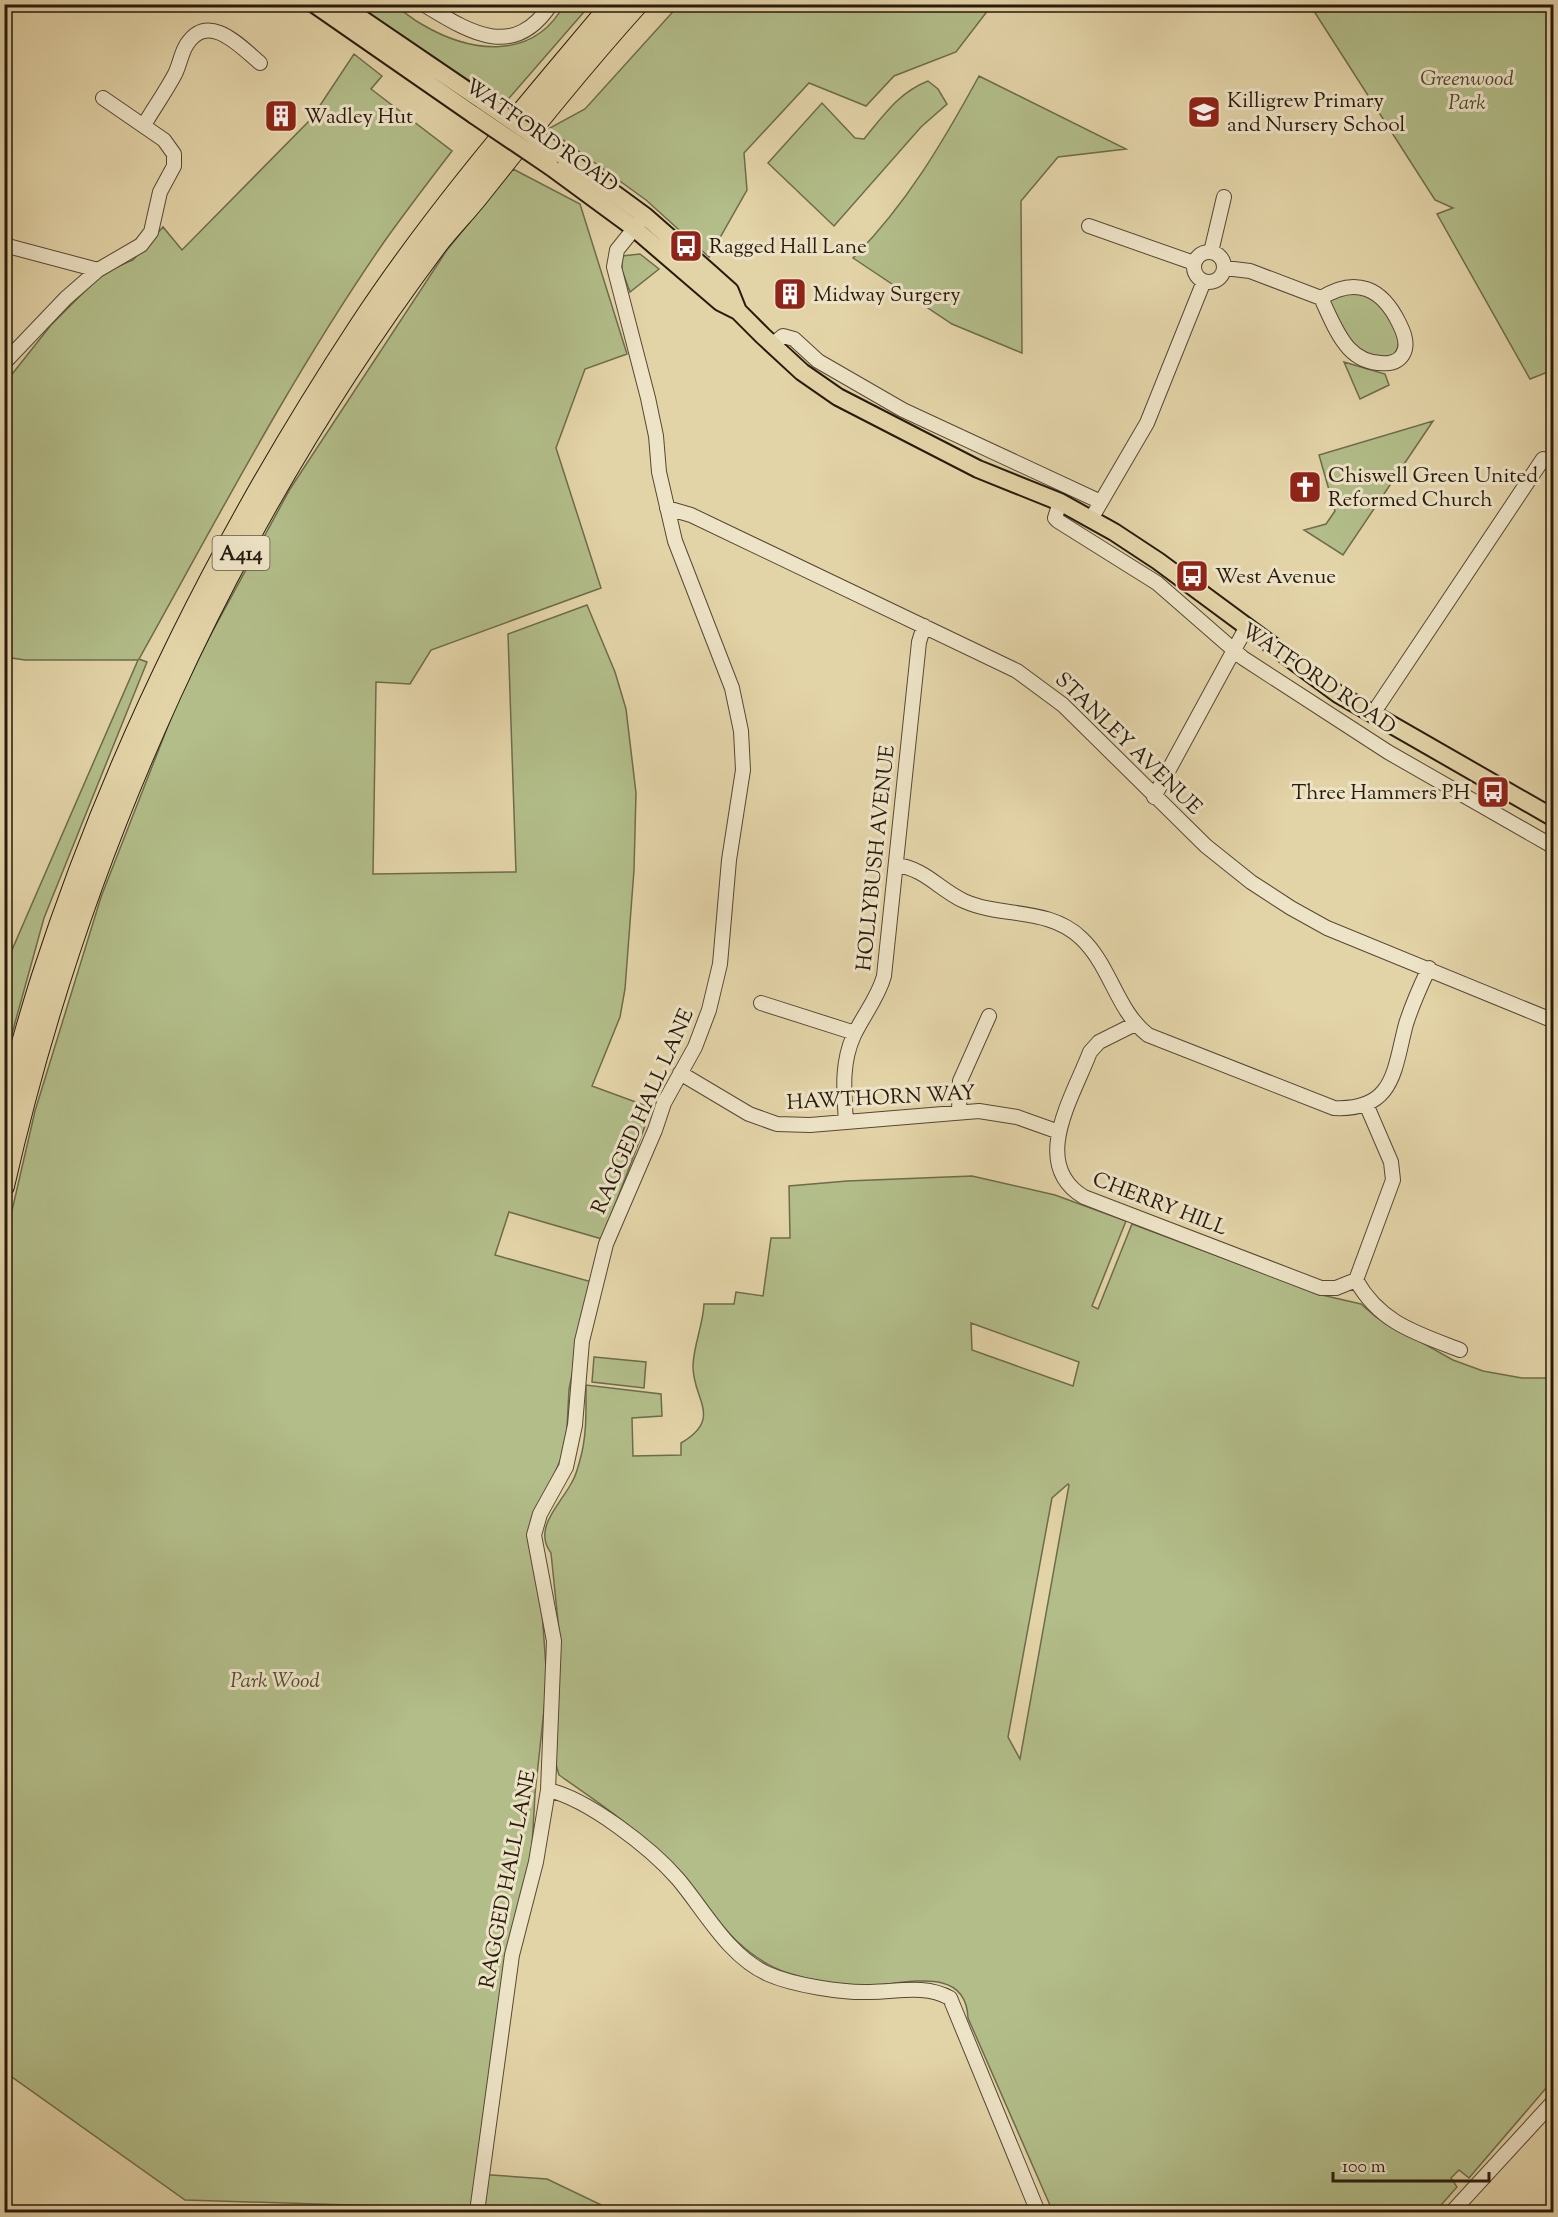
<svg xmlns="http://www.w3.org/2000/svg" width="1558" height="2217" font-family="'Sorts Mill Goudy',serif">
  <style>
    .green { fill: #b2bd89; stroke: #6d6c4b; stroke-width: 1.5; fill-rule: evenodd }
    .lines { fill: none; stroke-linecap: round; stroke-linejoin: round }
    .minor-casing { stroke: #574834; stroke-width: 16 }
    .major-casing { stroke: #281a0d; stroke-width: 20 }
    .highway-casing { stroke: #281a0d; stroke-width: 22 }
    .minor { stroke: #ede3c6; stroke-width: 14 }
    .major { stroke: #e3d4a8; stroke-width: 16 }
    .highway { stroke: #e3d4a8; stroke-width: 20 }
    .major-bridge-casing { stroke: #281a0d; stroke-width: 20; stroke-linecap: butt }
    .major-bridge { stroke: #e3d4a8; stroke-width: 16 }
    .labels { text-anchor: middle; stroke-width: 6; stroke-linejoin: round; paint-order: stroke }
    .shield { fill: #ede3c6; stroke: #635644; stroke-width: 1.5 }
    .shield-label { font-size: 20px; font-weight: bold; fill: #281a0d }
    .park-label { font-size: 21px; font-style: italic; fill: #514b32; stroke: #ede3c6 }
    .poi-label { font-size: 21px; fill: #281a0d; stroke: #ede3c6; text-anchor: start }
    .street-label { font-size: 21px; fill: #281a0d; stroke: #ede3c6 }
  </style>
  <rect width="100%" height="100%" fill="#e3d4a8"/>
  <filter id="stains"><feTurbulence type="fractalNoise" baseFrequency=".00333" numOctaves="4"/><feColorMatrix values="0 0 0 0 .2 0 0 0 0 .09 0 0 0 0 .02 0 0 0 .5 -.17"/></filter>
  <radialGradient id="worn" r=".72"><stop offset=".6" stop-color="#630" stop-opacity="0"/><stop offset="1" stop-color="#630" stop-opacity=".3"/></radialGradient>
  <path class="green" d="M374,5C403,4 401,13 423,25C471,53 533,61 564,5H590L504,104L368,13Z
    M679,5V4L992,5L956,52L894,76L866,106L809,83L744,153L747,190L709,257L646,200L548,129L585,109Z
    M1310,5H1553V370L1530,379L1437,214L1453,208L1435,200Z
    M354,54L382,76L371,89L452,151C429,181 406,211 384,242C292,375 217,519 139,659L147,662L44,918L5,1059V966L138,660H25L5,657V383L51,325L103,273L133,260L163,227L182,250L311,119Z
    M979,76L1126,149L1058,157L1021,201L1022,353L952,324L853,258C906,205 943,142 979,76Z
    M928,81L938,89L947,104L921,127L834,226L768,163L822,103L855,138L864,139C884,115 898,93 928,81Z
    M513,169L580,204L627,354L585,369L556,448L601,588L431,650L410,684L376,682L373,874L516,872L508,634L587,605L615,672L626,709L636,793L634,870L625,989L620,1017L592,1086L652,1108L602,1239L509,1212L495,1255L592,1282L569,1389L566,1448L529,1529L534,1568L540,1583L547,1682L535,1794L531,1865L477,2174L547,2179L616,2212H449L446,2208L185,2200L5,2072L4,1245L35,1111L101,897L186,680L290,489L447,250Z
    M640,254L659,269L630,292L622,270V256Z
    M1350,291L1381,301C1392,318 1407,336 1394,355L1376,358L1354,350L1330,303L1331,298Z
    M1344,362L1385,374L1389,385L1360,399Z
    M1433,421L1343,555L1304,530L1326,524L1335,511L1319,455Z
    M972,1176L1055,1195L1126,1221L1092,1306L1098,1309L1132,1224L1322,1295L1361,1304L1376,1317L1453,1360L1483,1371L1522,1378H1553V2080L1469,2178L1459,2170L1451,2178L1457,2187L1435,2212H1053L968,2018C966,1960 895,1988 859,1986C835,1985 810,1980 788,1973C730,1954 703,1895 663,1856C632,1825 595,1800 559,1775L553,1754L560,1641L551,1553C532,1528 561,1504 572,1482C576,1476 578,1467 580,1460C587,1436 586,1410 586,1385L661,1394L662,1416L632,1418L633,1456L681,1455V1443C724,1418 692,1399 693,1365C694,1344 703,1325 704,1304H734L736,1292L763,1296L771,1238H790L789,1186L847,1181ZM971,1323L1079,1362L1073,1386L972,1350ZM1068,1484L1069,1485L1020,1759L1008,1737L1052,1498Z
    M594,1357L646,1362L644,1388L592,1382Z"/>
  <g class="lines">
    <g class="minor-casing">
      <path id="minor" d="M423,4C468,31 513,62 551,4
        M144,125C154,108 166,91 175,74C180,64 181,53 187,44C209,11 241,47 260,63
        M1089,226L1194,263
        M4,245L98,270
        M1194 267a15 15 0 1 1 30 0a15 15 0 1 1-30 0Z
        M1211,252L1224,197
        M1225,268L1250,271L1321,298C1336,329 1347,367 1389,363C1397,362 1403,357 1405,349C1407,340 1403,331 1399,323C1382,288 1356,276 1321,298
        M772,345L783,336L794,339L818,361L903,410L1101,502
        M4,363L66,298L98,270L141,245L151,232L160,192L174,166V154L164,140L103,98
        M1060,502L1055,518L1058,521L1157,583L1243,658L1388,752L1554,847
        M667,508L691,515L1017,671L1063,705L1206,846L1251,882L1291,908L1327,928L1554,1021
        M1091,519L1147,423L1204,281
        M1372,715L1543,459
        M1154,797L1246,628
        M896,865C924,868 940,890 964,901C1002,918 1049,907 1081,938C1111,966 1116,1010 1148,1035L1334,1108C1395,1111 1394,1069 1406,1024C1412,1005 1420,987 1429,968
        M761,1003L855,1033
        M1135,1024L1099,1042L1090,1052C1073,1097 1029,1164 1084,1197L1321,1288H1336L1356,1280
        M680,1073L749,1114L777,1124L810,1125L979,1111L1017,1117L1059,1132
        M959,1111L960,1081L989,1016
        M846,1122C844,1092 841,1063 854,1035C864,1014 878,998 884,976L919,642L924,626
        M1356,1280L1393,1180L1391,1162L1366,1104
        M1356,1280C1380,1323 1416,1333 1460,1350
        M548,1790C588,1799 651,1848 678,1879C705,1911 728,1956 768,1974C793,1985 842,1993 870,1992C898,1992 924,1984 950,1998L1038,2212
        M477,2212L512,1955L536,1862L548,1790L554,1641L534,1535L540,1514L566,1467L575,1425L582,1341L606,1244L655,1130L664,1103L695,1047L709,1010L720,964L729,860L743,770L741,731L732,688L675,541L659,472L656,436L648,398L614,267L617,250L641,220
        M1452,2212L1554,2101"/>
    </g>
    <g class="major-casing">
      <path id="major" d="M314,4L474,115
        M340,4L484,102
        M563,156L645,216L710,273L730,291L738,311L763,336L802,372L838,397L978,469L1060,502L1114,532L1158,561L1338,694L1554,818
        M551,167L634,228L720,302L738,311"/>
    </g>
    <g class="highway-casing">
      <path id="highway" d="M4,1105C17,1062 28,1019 42,976C117,746 227,527 360,325C435,211 525,108 612,4
        M4,1186C81,848 229,523 437,245C451,227 467,211 481,193C532,129 583,65 638,4"/>
    </g>
    <use href="#minor" class="minor"/>
    <use href="#major" class="major"/>
    <use href="#highway" class="highway"/>
    <g class="major-bridge-casing">
      <path id="major-bridge" d="M484,102L563,156
        M474,115L551,167"/>
    </g>
    <use href="#major-bridge" class="major-bridge"/>
  </g>
  <defs>
    <g id="school-square" transform="scale(1.725)"><rect x="-9" y="-9" width="18" height="18" rx="4" fill="#8f2418" stroke="#ede3c6"/><path d="M0-5L7-2L0 1L-7-2ZM-4 1L0 2.5L4 1V4Q0 6-4 4Z" fill="#fff"/></g>
    <g id="building-square" transform="scale(1.725)"><rect x="-9" y="-9" width="18" height="18" rx="4" fill="#8f2418" stroke="#ede3c6"/><path d="M-4-6H4V6H1V3H-1V6H-4ZM-2.5-4.3h1.7v1.8h-1.7ZM.8-4.3h1.7v1.8H.8ZM-2.5-1h1.7V.8h-1.7ZM.8-1h1.7V.8H.8Z" fill="#fff"/></g>
    <g id="bus-square" transform="scale(1.725)"><rect x="-9" y="-9" width="18" height="18" rx="4" fill="#8f2418" stroke="#ede3c6"/><path d="M-5-6H5V4H4V6H2V4H-2V6H-4V4H-5ZM-3.5-4V0h7V-4ZM-3.5 1.2v1.5H-2V1.2ZM2 1.2v1.5H3.5V1.2Z" fill="#fff"/></g>
    <g id="church-square" transform="scale(1.725)"><rect x="-9" y="-9" width="18" height="18" rx="4" fill="#8f2418" stroke="#ede3c6"/><path d="M-1.2-6h2.4v3.5h3.3v2.4h-3.3V6h-2.4V-.1h-3.3v-2.4h3.3Z" fill="#fff"/></g>
  </defs>
  <g fill-rule="evenodd">
    <use href="#school-square" x="1204" y="112"/>
    <use href="#building-square" x="281" y="116"/>
    <use href="#bus-square" x="686" y="246"/>
    <use href="#building-square" x="790" y="294"/>
    <use href="#church-square" x="1305" y="487"/>
    <use href="#bus-square" x="1192" y="576"/>
    <use href="#bus-square" x="1493" y="792"/>
  </g>
  <g class="labels">
    <rect class="shield" x="212.5" y="536" width="57" height="34" rx="4.5"/>
    <g class="shield-label">
      <text x="241" y="560">A414</text>
    </g>
    <g class="park-label">
      <text x="1467" y="85">Greenwood<tspan x="1467" dy="24">Park</tspan></text>
      <text x="275" y="1687">Park Wood</text>
    </g>
    <g class="poi-label">
      <text x="1227" y="107">Killigrew Primary<tspan x="1227" dy="24">and Nursery School</tspan></text>
      <text x="304" y="123">Wadley Hut</text>
      <text x="709" y="253">Ragged Hall Lane</text>
      <text x="813" y="301">Midway Surgery</text>
      <text x="1328" y="482">Chiswell Green United<tspan x="1328" dy="24">Reformed Church</tspan></text>
      <text x="1215" y="583">West Avenue</text>
      <text x="1470" y="799" text-anchor="end">Three Hammers PH</text>
    </g>
    <g class="street-label">
      <text transform="translate(542 135) rotate(35)" y="7">WATFORD ROAD</text>
      <text transform="translate(1319 678) rotate(34)" y="7">WATFORD ROAD</text>
      <text transform="translate(1129 743) rotate(44)" y="7">STANLEY AVENUE</text>
      <text transform="translate(875 858) rotate(-84)" y="7">HOLLYBUSH AVENUE</text>
      <text transform="translate(881 1097) rotate(-3)" y="7">HAWTHORN WAY</text>
      <text transform="translate(642 1111) rotate(-66)" y="7">RAGGED HALL LANE</text>
      <text transform="translate(1160 1203) rotate(21)" y="7">CHERRY HILL</text>
      <text transform="translate(507 1879) rotate(-79)" y="7">RAGGED HALL LANE</text>
    </g>
  </g>
  <rect width="1558" height="2217" fill="none" stroke="#e3d4a8" stroke-width="24"/>
  <rect x="6" y="6" width="1546" height="2205" fill="none" stroke="#281a0d" stroke-width="3"/>
  <rect x="12" y="12" width="1534" height="2193" fill="none" stroke="#281a0d" stroke-width="1.5"/>
  <path d="M1333 2172v9h156v-9" fill="none" stroke="#281a0d" stroke-width="3"/>
  <text x="1342" y="2172" font-size="18" fill="#281a0d" stroke="#ede3c6" stroke-width="4.5" paint-order="stroke">100 m</text>
  <rect width="100%" height="100%" filter="url(#stains)"/>
  <rect width="100%" height="100%" fill="url(#worn)"/>
</svg>
